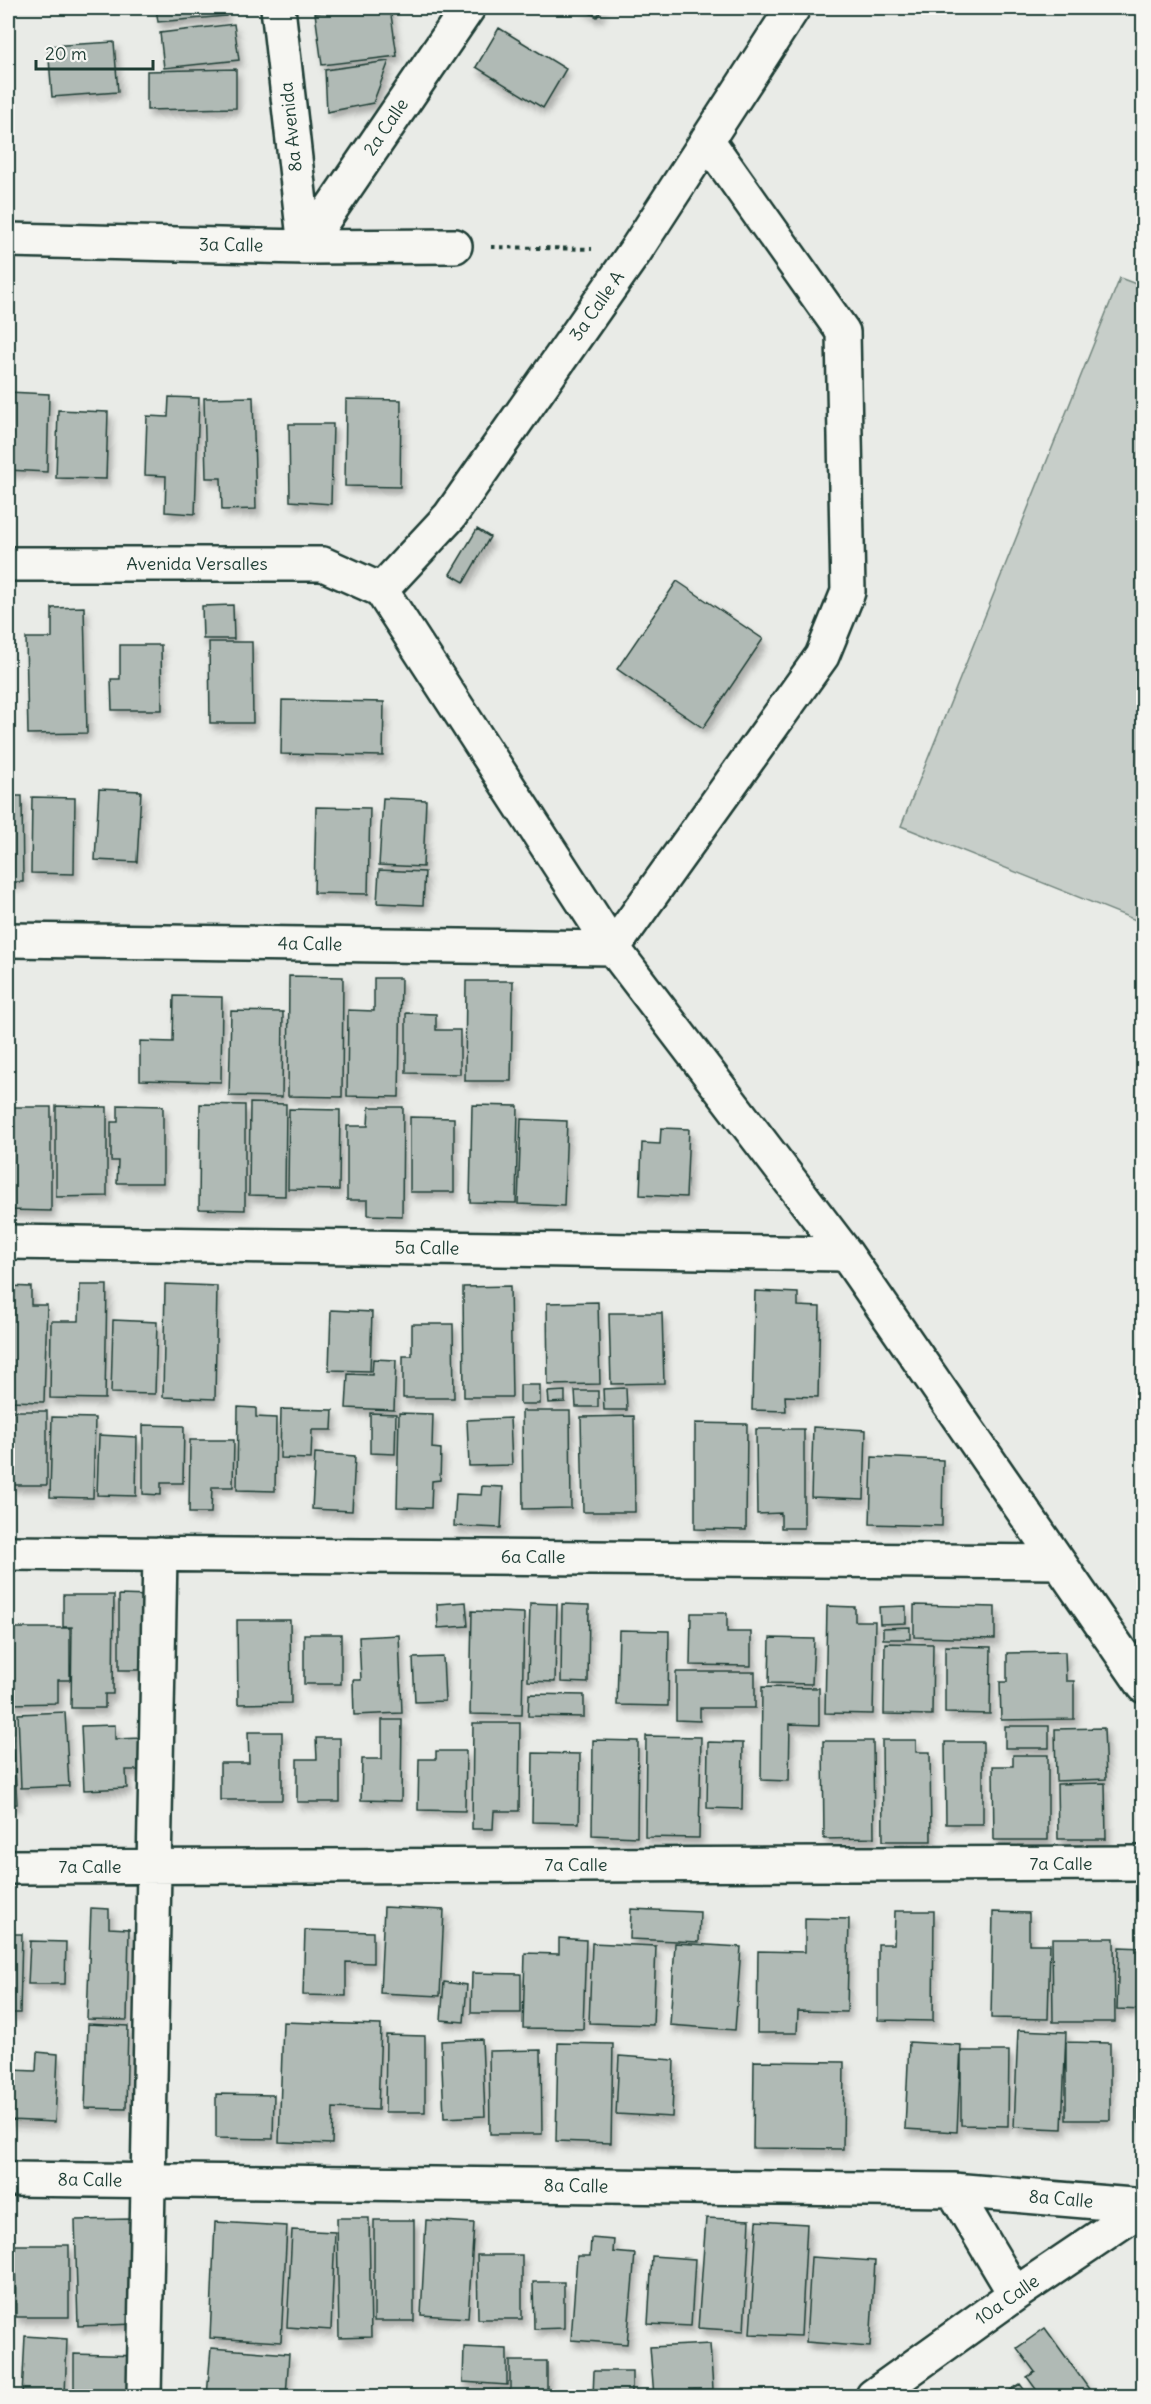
<svg xmlns="http://www.w3.org/2000/svg" width="1151" height="2404" font-family="Delius,sans-serif">
  <style>
    .pitch { fill: #c7cec9; stroke: #73867e; stroke-width: 1.5 }
    .building { fill: #b0bab5; stroke: #1f3d34; stroke-width: 1.5; filter: url(#shadow) }
    .lines { fill: none; stroke-linecap: round; stroke-linejoin: round }
    .street-casing { stroke: #1f3d34; stroke-width: 38 }
    .path { stroke: #1f3d34; stroke-width: 4; stroke-dasharray: 4.5 4.5; stroke-linecap: butt }
    .street { stroke: #f6f6f2; stroke-width: 33 }
    .labels { text-anchor: middle; stroke-width: 6; stroke-linejoin: round; paint-order: stroke }
    .street-label { font-size: 18px; fill: #1f3d34; stroke: #f6f6f2 }
  </style>
  <defs>
    <filter id="shadow"><feDropShadow dx="3.5" dy="6" stdDeviation="3" flood-color="#0004"/></filter>
  </defs>
  <rect width="100%" height="100%" fill="#e9ebe7"/>
  <filter id="ink" filterUnits="userSpaceOnUse"><feTurbulence type="fractalNoise" baseFrequency=".0167" numOctaves="2"/><feDisplacementMap in="SourceGraphic" scale="12" xChannelSelector="R" yChannelSelector="G"/><feConvolveMatrix kernelMatrix="1 2 1 2 8 2 1 2 1" color-interpolation-filters="sRGB"/></filter>
  <g filter="url(#ink)">
    <path class="pitch" d="M1120,278L1144,287L1143,923L901,826Z"/>
    <path class="building" d="M156,8H225L226,16L158,22Z
      M359,8H390L397,56L322,65L315,13Z
      M581,8H603L597,17Z
      M234,24L239,60L164,68L160,33Z
      M499,28L566,69L543,108L476,67Z
      M114,42L118,92L52,97L48,46Z
      M389,61L373,103L327,112L325,70Z
      M236,69V108L147,110V71Z
      M8,392L49,394L47,472L8,470Z
      M169,397L199,398L195,514L165,512L166,476L145,475L147,416L168,417Z
      M253,397L256,509L222,510L221,478H206L204,398Z
      M346,399L401,400L400,487L345,486Z
      M58,410L108,412L106,479L56,478Z
      M289,424H333L331,504L290,501Z
      M477,529L490,537L464,582L450,574Z
      M677,581L763,639L703,728L617,669Z
      M233,605L234,639H203L202,606Z
      M84,607L87,733L28,734L26,638H52V608Z
      M209,642H252L253,723H210Z
      M120,645H161L162,710H112L111,679H120Z
      M282,700L384,702L383,756L281,754Z
      M99,789L141,791L137,862L95,860Z
      M8,796H22L23,882H8Z
      M32,797L75,798L74,874L31,873Z
      M383,798L426,800L423,867L379,865Z
      M316,807L370,808L368,894L314,893Z
      M379,870L425,872L423,905L377,903Z
      M289,976L343,977L342,1097L288,1096Z
      M374,978H401L399,1097L347,1096L348,1010L374,1011Z
      M466,981H513L511,1081H465Z
      M174,996L222,997L221,1082L140,1080V1041L173,1042Z
      M231,1011L283,1012L282,1097L229,1096Z
      M406,1013L436,1014V1030H460V1074L406,1073Z
      M250,1103L286,1104L285,1196L249,1195Z
      M200,1104L245,1105V1210L199,1209Z
      M118,1105L163,1106V1183H117L118,1161H111V1122H118Z
      M472,1105L518,1106L516,1203L470,1202Z
      M56,1106L107,1107V1196L56,1197Z
      M8,1107H51V1211L8,1210Z
      M369,1107H403L402,1216L368,1215V1200H347V1126H368Z
      M289,1109L340,1110L339,1190L288,1189Z
      M410,1117L454,1118V1192H410Z
      M521,1119L567,1121L564,1206L518,1204Z
      M661,1128L689,1129L686,1197L640,1195L642,1143L660,1144Z
      M165,1284L217,1286L215,1399L163,1397Z
      M80,1285H107L105,1399L50,1398L51,1321H79Z
      M9,1286L31,1287V1305H47L44,1402L8,1401Z
      M510,1286L512,1397H464L463,1287Z
      M755,1291L798,1293V1306L820,1307L818,1397L785,1396L786,1411L752,1410Z
      M598,1302L600,1384L548,1385L547,1303Z
      M331,1310L372,1312L370,1371L329,1370Z
      M609,1313H662L664,1383L611,1384Z
      M113,1320L157,1322L155,1394L111,1393Z
      M412,1324H453L454,1398H403V1356H412Z
      M373,1359L396,1360L394,1410L346,1408L348,1374L372,1375Z
      M520,1385H540V1404H520Z
      M626,1388L627,1410H604L603,1389Z
      M565,1391V1402L549,1403L548,1392Z
      M575,1391H598V1407H576Z
      M238,1407L256,1408V1417L276,1418L275,1491L237,1490Z
      M281,1409L333,1410L332,1430H312L311,1459L280,1458Z
      M8,1411H47V1485H8Z
      M522,1411H570L571,1508L523,1509Z
      M370,1413L396,1414L395,1454L370,1453Z
      M399,1413L433,1414L432,1448L441,1449L440,1480L432,1481L431,1508L397,1507Z
      M634,1416L635,1512H583L581,1417Z
      M52,1417L95,1418L93,1498L50,1497Z
      M510,1418L512,1465L469,1466L467,1420Z
      M695,1423L747,1424L746,1530L695,1529Z
      M143,1425L184,1426L183,1483H161V1495L143,1494Z
      M813,1427L866,1430L864,1499L811,1497Z
      M756,1429H804V1528H781V1513L757,1514Z
      M99,1435L137,1437L136,1496L97,1495Z
      M190,1440H234L233,1487H212L211,1513H189Z
      M315,1453L355,1456L352,1511L312,1509Z
      M872,1457L943,1460L942,1526L870,1524Z
      M482,1486L503,1487L501,1528L454,1526L456,1494L481,1495Z
      M63,1595H114L113,1694H105V1708H71L72,1627H63Z
      M119,1595L150,1596V1670H119Z
      M466,1602L468,1626L438,1628L437,1604Z
      M530,1603L557,1604L555,1682L528,1681Z
      M562,1604L589,1605L588,1683L561,1682Z
      M914,1605L995,1607V1639L914,1637Z
      M827,1606L855,1607V1621H875L873,1714L825,1713Z
      M906,1606V1623L880,1624L879,1607Z
      M472,1611L524,1613L522,1715L470,1714Z
      M691,1613H727V1632H751V1666L690,1665Z
      M237,1620H290L291,1703L238,1704Z
      M910,1627V1639H883V1628Z
      M10,1628H70V1680H58V1703L11,1704Z
      M619,1630L669,1631L668,1706L617,1705Z
      M304,1634H341V1684H304Z
      M399,1635L402,1713L354,1715L353,1680H361L359,1637Z
      M770,1638L814,1639L812,1684L769,1683Z
      M885,1643L933,1644L932,1715L884,1714Z
      M945,1646L991,1647L990,1714L945,1713Z
      M1065,1652L1066,1681H1074V1719L1001,1720L1000,1682H1007V1653Z
      M443,1657L445,1701L415,1702L413,1658Z
      M676,1672H755V1708H700V1721L676,1720Z
      M762,1687L819,1688V1725L790,1724L789,1781L761,1780Z
      M529,1694L584,1695V1717L528,1716Z
      M65,1712L69,1786L21,1788L18,1714Z
      M8,1714H12L17,1804L8,1805Z
      M382,1720H402L401,1801L361,1800L362,1759H382Z
      M473,1723H520L519,1811H494L493,1829H472Z
      M115,1725V1739L142,1738L144,1770H126L127,1788L84,1790L81,1726Z
      M1005,1726H1049V1748H1005Z
      M1104,1728L1106,1779L1056,1781L1055,1729Z
      M248,1732H282V1800H220V1763H249Z
      M646,1736L701,1737L699,1838L645,1837Z
      M316,1738H340V1802H297V1759H317Z
      M593,1740L638,1741L637,1837L592,1835Z
      M882,1740H916V1752H930L931,1841H883Z
      M823,1741H873L874,1838L824,1839Z
      M708,1742L743,1743L742,1809L707,1808Z
      M945,1742H983V1824H946Z
      M436,1751H466L465,1811L418,1810L419,1759H436Z
      M533,1753L580,1754L579,1823L532,1822Z
      M1013,1755H1048V1840H994L993,1766H1013Z
      M1105,1783L1106,1839H1058L1057,1784Z
      M384,1907L444,1910L440,1996L380,1993Z
      M91,1908L109,1909V1928L129,1929L127,2020L87,2019Z
      M631,1909L700,1912L699,1942L630,1939Z
      M895,1911H934L933,2021L878,2020V1944H894Z
      M993,1912L1029,1913V1944H1050L1048,2019L991,2018Z
      M805,1918L849,1919L847,2012L798,2011L797,2033H757L758,1951L805,1952Z
      M305,1930L373,1932V1963L346,1962V1996L303,1995Z
      M8,1934H22L20,2013H8Z
      M559,1938L586,1940L583,2029L523,2028L525,1953L559,1954Z
      M1052,1938H1114L1115,2022H1053Z
      M30,1941L66,1942L65,1984H28Z
      M592,1943L656,1946L653,2025L589,2023Z
      M675,1943L741,1947L735,2030L670,2025Z
      M1119,1947L1144,1948V2010L1117,2009Z
      M472,1973L521,1974V2013H471Z
      M444,1982L467,1985L464,2022L441,2020Z
      M283,2022L381,2025L378,2110L333,2108L332,2144L279,2142Z
      M88,2024L128,2026L126,2109L85,2108Z
      M1018,2030L1066,2032L1062,2129L1014,2127Z
      M386,2035L425,2036V2112H385Z
      M482,2039L485,2116L444,2118L441,2041Z
      M909,2042L961,2045L957,2132L905,2129Z
      M1066,2042L1110,2043V2120H1066Z
      M558,2043L613,2044L611,2143L556,2141Z
      M1137,2046H1144V2123H1138Z
      M541,2050L542,2134H490L489,2051Z
      M961,2051H1009L1008,2126L961,2125Z
      M37,2052L58,2054L55,2122L9,2120L11,2070L36,2071Z
      M619,2056L674,2060L672,2117L616,2114Z
      M754,2061L844,2062L843,2149L753,2148Z
      M216,2094L274,2095L273,2139L216,2138Z
      M337,2218H369L371,2337L339,2338Z
      M706,2218L750,2220L744,2331L698,2328Z
      M132,2219L136,2324L78,2326L75,2220Z
      M374,2220H414V2321H374Z
      M426,2220L474,2223L468,2318L421,2315Z
      M757,2221L807,2224L801,2336L750,2334Z
      M215,2222L287,2226L281,2342L210,2338Z
      M292,2230L335,2232L331,2330L287,2327Z
      M591,2238L614,2240L613,2252L635,2254L627,2344L571,2340L577,2256H590Z
      M15,2245H69V2317H16Z
      M477,2255H522V2319H478Z
      M652,2256L695,2259L691,2326L648,2324Z
      M811,2257L875,2261L870,2347L806,2342Z
      M533,2282H564V2328L534,2329Z
      M1045,2328L1094,2396H1041L1027,2377L1035,2372L1017,2348Z
      M25,2336L67,2339L65,2396H22Z
      M710,2344L713,2389L690,2390V2396H654L650,2347Z
      M464,2347L507,2349V2385L463,2382Z
      M211,2348L289,2354L286,2396H207Z
      M74,2354L139,2356V2396H74Z
      M510,2361H547V2396H510Z
      M594,2371H632V2396H593Z
      M1020,2384L1029,2396H1001Z
      M499,2390V2396H453V2392Z"/>
    <g class="lines">
      <g class="street-casing">
        <path id="street" d="M278,8L305,247
          M8,240L305,247L455,246
          M305,247L468,8
          M8,564H323L381,590
          M381,590L613,948L846,1254L1144,1686
          M381,590L450,516L636,250L793,8
          M8,940L613,948L822,656L848,592L843,332L707,140
          M8,1242L846,1254
          M8,1553L1058,1562
          M8,1867L1144,1863
          M8,2179L953,2190L1144,2206
          M953,2190L1015,2294
          M144,2396L160,1554
          M873,2396L1015,2294L1144,2207"/>
      </g>
      <path class="path" d="M491,247L592,249"/>
      <use href="#street" class="street"/>
    </g>
  </g>
  <g class="labels">
    <g class="street-label">
      <text transform="translate(291 127) rotate(-96)" y="6">8a Avenida</text>
      <text transform="translate(386 127) rotate(-56)" y="6">2a Calle</text>
      <text transform="translate(231 245) rotate(1)" y="6">3a Calle</text>
      <text transform="translate(597 306) rotate(-55)" y="6">3a Calle A</text>
      <text x="197" y="570">Avenida Versalles</text>
      <text transform="translate(310 944) rotate(1)" y="6">4a Calle</text>
      <text transform="translate(427 1248) rotate(1)" y="6">5a Calle</text>
      <text x="533" y="1563">6a Calle</text>
      <text x="1061" y="1870">7a Calle</text>
      <text x="576" y="1871">7a Calle</text>
      <text x="90" y="1873">7a Calle</text>
      <text transform="translate(90 2180) rotate(1)" y="6">8a Calle</text>
      <text transform="translate(576 2186) rotate(1)" y="6">8a Calle</text>
      <text transform="translate(1061 2199) rotate(5)" y="6">8a Calle</text>
      <text transform="translate(1007 2300) rotate(-35)" y="6">10a Calle</text>
    </g>
  </g>
  <rect width="1151" height="2404" fill="none" stroke="#f6f6f2" stroke-width="30"/>
  <rect x="15" y="15" width="1121" height="2374" fill="none" stroke="#1f3d34" stroke-width="2" filter="url(#ink)"/>
  <path d="M36 60v9h117v-9" fill="none" stroke="#1f3d34" stroke-width="3"/>
  <text x="45" y="60" font-size="18" fill="#1f3d34" stroke="#f6f6f2" stroke-width="4.5" paint-order="stroke">20 m</text>
</svg>
